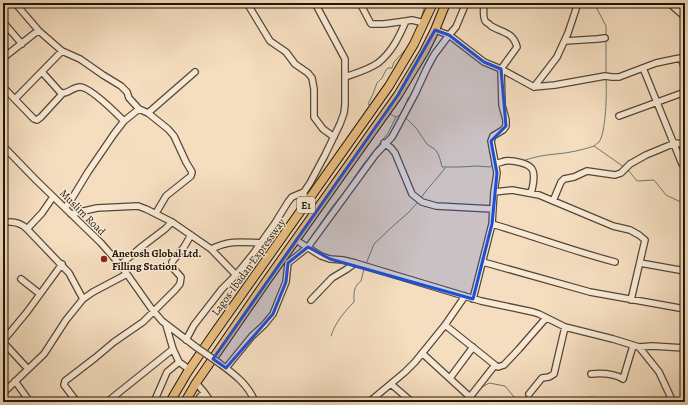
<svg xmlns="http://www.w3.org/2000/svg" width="688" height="405" font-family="Alegreya,serif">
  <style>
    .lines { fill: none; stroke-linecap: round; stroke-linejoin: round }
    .stream { stroke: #6b7871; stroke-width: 1 }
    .minor-casing { stroke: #564635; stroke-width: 8 }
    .highway-casing { stroke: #211407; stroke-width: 10 }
    .minor { stroke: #f8ead6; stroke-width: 5.5 }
    .highway { stroke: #eabf80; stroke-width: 8 }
    .minor-bridge-casing { stroke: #564635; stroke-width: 8; stroke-linecap: butt }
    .minor-bridge { stroke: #f8ead6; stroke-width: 5.5 }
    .marked { fill: #1d4ed8; fill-opacity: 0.2; stroke: #1d4ed8; stroke-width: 3; stroke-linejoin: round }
    .poi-dot { fill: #8f2418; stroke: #f8ead6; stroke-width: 1.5 }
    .labels { text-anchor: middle; stroke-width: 3; stroke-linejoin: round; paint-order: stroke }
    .shield { fill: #f8ead6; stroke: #625445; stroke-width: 1 }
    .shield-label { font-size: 10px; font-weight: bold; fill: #211407 }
    .street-label { font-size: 11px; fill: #211407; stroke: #f8ead6 }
    .poi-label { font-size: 11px; font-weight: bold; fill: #211407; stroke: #f8ead6; text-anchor: start }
  </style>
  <rect width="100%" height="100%" fill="#f5dec0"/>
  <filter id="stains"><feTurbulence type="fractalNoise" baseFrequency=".005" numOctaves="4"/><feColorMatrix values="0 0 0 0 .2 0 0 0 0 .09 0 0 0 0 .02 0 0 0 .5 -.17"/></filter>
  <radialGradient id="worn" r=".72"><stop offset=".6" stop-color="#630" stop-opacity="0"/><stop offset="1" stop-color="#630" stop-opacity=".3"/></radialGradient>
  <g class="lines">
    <path class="stream" d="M594,3L606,26V35
      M421,19L425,5
      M408,46L412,40
      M606,73V41
      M371,106L368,104L373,94L377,83L382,78L386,70L388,68H392L394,62L407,48
      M388,113L396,117L400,115H402
      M400,115L405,107L408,98L412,95L419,78
      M405,117C409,122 413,124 416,128C420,133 423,139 427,144C430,147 435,148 437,152C439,155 441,162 442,167H460L477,166L490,167L494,164
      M594,146C595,145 598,143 599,142C606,133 607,91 606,79
      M499,160C504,156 510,157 515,159
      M522,161C534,157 544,155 556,154C569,153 582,150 594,146L624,167
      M628,170L637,181L654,180L666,195L685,204
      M421,198C428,187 438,178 445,168
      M3,217L6,206L4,187L6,168
      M307,243L332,207L345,191L362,166L388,133L396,117
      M366,264L374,244L394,225L408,213L418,202
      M331,336C335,323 344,312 354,302C354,293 353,287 361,281L364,269
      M479,389L489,383L505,386L514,397L526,402C536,398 539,397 549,402
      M568,402L591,397L616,399L623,402"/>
    <g class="minor-casing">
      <path id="minor" d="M15,3L39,31L62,51L80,59L103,75L121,86L127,92L129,98L139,109L148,113L168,129L174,136L186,162L192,172L191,176L166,196L156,213
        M247,3L270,41L286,52L295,64L308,73L312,78L314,89V117L323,129L334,137
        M360,3L371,24H384L406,21
        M669,3L685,17
        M3,22L22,44
        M435,30L449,35L484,62L501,69L534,87L555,85L605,76L612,77H619L656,63L675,59L681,58L685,56
        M565,41L597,39L605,38
        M3,58L35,33L39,31
        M681,58L685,69
        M643,68L682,164L685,167
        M42,72L60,92L63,93
        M345,77C356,73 368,70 378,63C392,52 399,37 406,21L412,20L424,23
        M3,87L34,119L37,120L41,117L63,93C69,93 73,87 80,87C90,87 116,113 124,121
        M534,87L557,57L568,33L578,3
        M15,99L62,51
        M148,113L195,72
        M619,116L685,92
        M384,143L391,148L395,153L412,194L422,202L436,206L493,209
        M3,146L36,180L101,243L115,259L127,274L151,308L162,321L196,347
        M495,164C498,163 502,162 505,161C512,160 531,163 533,171C535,178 533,186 531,193
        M494,192L512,190L539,195L613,226L630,230L639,235L645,240L631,300
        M553,201L561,182L564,179L574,177L587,171L615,175L621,173L630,164L646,155L675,143L682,144L685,142
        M306,205L304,197V192L310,183L325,155L340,124L344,113L345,104V59L315,3
        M65,208L71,200L88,172L114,134L124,121L139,109
        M71,214L97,208L118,207L138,206L146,209L172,222L211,249L236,275
        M10,222C17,222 22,224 27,229L69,273L83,299
        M492,224C533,236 573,251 615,262
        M27,229L42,213L53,197
        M296,240L321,256L330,259L343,260L355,263L481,301L533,312L539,314L565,327L613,339L639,347L659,372L673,402
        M211,249C231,240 240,242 261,243
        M483,262L590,292L685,309
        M640,263L685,271
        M120,265L140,248L165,229L172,222
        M683,270L685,260
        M21,279L40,294
        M473,299L492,224L494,192L497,173L491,141L493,136L503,130L506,126V120L502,105L501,69L517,47C513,32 503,33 491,26C491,25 486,22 486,22C482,18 484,8 484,3
        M311,300L332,278L347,269L355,263
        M166,325L173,349L179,362L190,370
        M445,325L495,365
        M186,340L194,325L222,289L236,275L253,254L275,223L288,202L292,197L304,192
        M3,341L27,312L62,264
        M3,342L28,369
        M639,347L652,346L685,348
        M422,353L470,397
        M219,363C234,374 248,384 255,402
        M226,368L252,336L264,325L273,314L286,282L288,263L308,247L376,154L392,137L398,126L415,94L427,68L434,55L449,35L456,27L466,3
        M591,374C602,373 613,373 623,379L633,346
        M450,378L473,347
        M15,381L30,402
        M196,383L204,392L211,402
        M391,384L412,402
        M3,393L44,354L66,320L83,299L93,292L127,274
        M529,394L542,378L549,377L554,374L565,327
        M77,402L64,385L65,381L95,358L114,342L143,322L175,290L180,284L181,277L172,267V262L184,247L191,235
        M107,402L173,349
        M154,402L167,372L179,362
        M196,402L204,392
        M369,402L405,372L415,362L445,325L465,296
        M466,402L495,365L498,367L504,365L519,349L546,318"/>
    </g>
    <g class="highway-casing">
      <path id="highway" d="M170,402L187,373L213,335L389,86L414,44L433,3
        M185,402L196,383L265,283L398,95L424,52L435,30L446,3"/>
    </g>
    <use href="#minor" class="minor"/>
    <use href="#highway" class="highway"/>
    <g class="minor-bridge-casing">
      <path id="minor-bridge" d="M196,347L219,363"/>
    </g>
    <use href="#minor-bridge" class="minor-bridge"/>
  </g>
  <path class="marked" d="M435,30L449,35L484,62L501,69L506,126L491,141L497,173L492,224L473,299L330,259L308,247L288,263L286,282L273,314L226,368L213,359L398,95Z"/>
  <circle class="poi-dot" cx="104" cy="259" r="4"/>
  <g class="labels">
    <rect class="shield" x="297" y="197" width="18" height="16" rx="3"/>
    <g class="shield-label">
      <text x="306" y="209">E1</text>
    </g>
    <g class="street-label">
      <text transform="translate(83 212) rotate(45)" y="4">Muslim Road</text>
      <text transform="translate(248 267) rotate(-54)" y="4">Lagos-Ibadan Expressway</text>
    </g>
    <g class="poi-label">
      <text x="112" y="257">Anetosh Global Ltd.<tspan x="112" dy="13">Filling Station</tspan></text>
    </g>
  </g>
  <rect width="688" height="405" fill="none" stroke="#f5dec0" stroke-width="16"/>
  <rect x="4" y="4" width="680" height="397" fill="none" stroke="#211407" stroke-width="2"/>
  <rect x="8" y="8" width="672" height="389" fill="none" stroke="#211407"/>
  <rect width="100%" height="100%" filter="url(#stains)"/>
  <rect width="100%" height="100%" fill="url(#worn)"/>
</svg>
